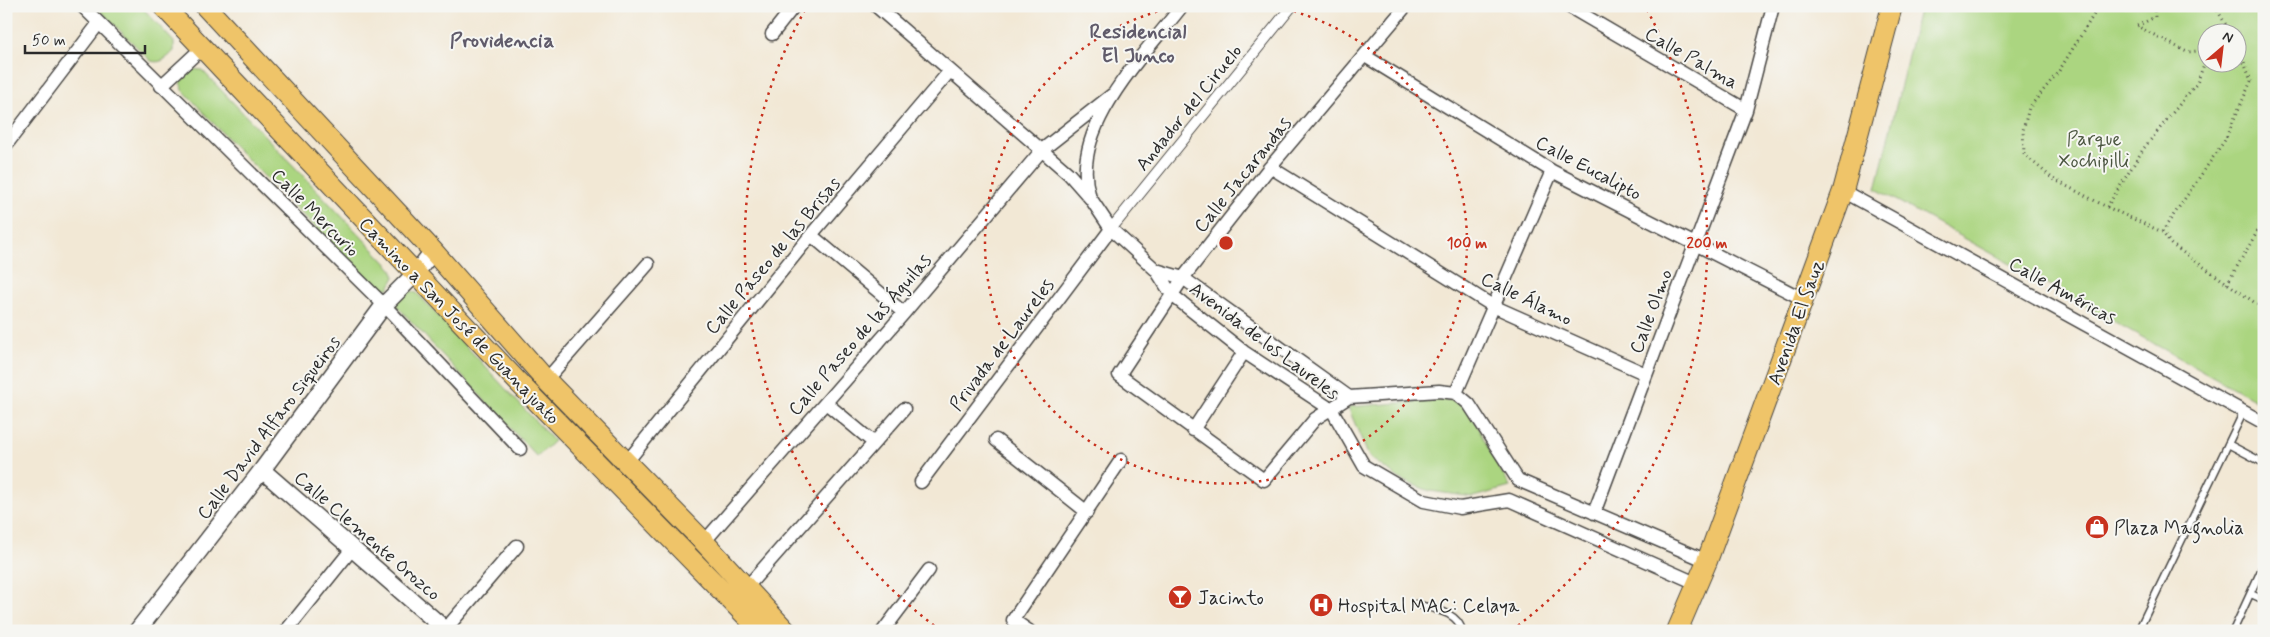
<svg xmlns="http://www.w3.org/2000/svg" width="2270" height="637" font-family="Mynerve,sans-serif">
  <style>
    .green { fill: #abd580; stroke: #6b8056; fill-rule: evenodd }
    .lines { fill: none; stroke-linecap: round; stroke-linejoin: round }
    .service-casing { stroke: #494744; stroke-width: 9 }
    .pedestrian-casing { stroke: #494744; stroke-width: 12 }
    .minor-casing { stroke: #494744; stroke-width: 15 }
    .tertiary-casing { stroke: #494744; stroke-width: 19 }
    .primary-casing { stroke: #494744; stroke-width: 22 }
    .path { stroke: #494744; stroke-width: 3; stroke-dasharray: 1 4; stroke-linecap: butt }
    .service { stroke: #fff; stroke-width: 6 }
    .pedestrian { stroke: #fff; stroke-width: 10 }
    .minor { stroke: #fff; stroke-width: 12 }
    .tertiary { stroke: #fff; stroke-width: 16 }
    .primary { stroke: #efc469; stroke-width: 20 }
    .ring { fill: none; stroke: #c8321e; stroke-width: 2.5; stroke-dasharray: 2.5 5 }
    .labels { text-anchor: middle; stroke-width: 4; stroke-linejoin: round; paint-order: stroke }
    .street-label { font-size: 19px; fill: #2b2b2b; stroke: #f6f6f2 }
    .park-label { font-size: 19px; fill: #4b5640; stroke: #f6f6f2 }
    .poi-label { font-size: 19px; fill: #2b2b2b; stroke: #f6f6f2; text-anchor: start }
    .quarter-label { font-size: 21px; font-weight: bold; fill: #605b6a; stroke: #f6f6f2 }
    .centre { fill: #c8321e; stroke: #f6f6f2; stroke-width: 2.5 }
    .ring-label { font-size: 15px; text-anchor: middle; font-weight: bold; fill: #c8321e; stroke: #f6f6f2; stroke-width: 4; stroke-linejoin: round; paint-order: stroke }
  </style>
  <rect width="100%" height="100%" fill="#f6f6f2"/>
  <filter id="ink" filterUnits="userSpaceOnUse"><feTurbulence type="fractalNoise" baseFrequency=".02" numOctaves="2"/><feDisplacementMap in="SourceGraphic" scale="10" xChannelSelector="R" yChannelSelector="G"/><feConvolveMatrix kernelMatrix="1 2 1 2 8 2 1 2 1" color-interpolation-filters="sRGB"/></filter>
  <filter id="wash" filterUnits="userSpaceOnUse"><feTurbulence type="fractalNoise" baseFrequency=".0096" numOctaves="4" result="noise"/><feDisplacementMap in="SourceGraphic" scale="20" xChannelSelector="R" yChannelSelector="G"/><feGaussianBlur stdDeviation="1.12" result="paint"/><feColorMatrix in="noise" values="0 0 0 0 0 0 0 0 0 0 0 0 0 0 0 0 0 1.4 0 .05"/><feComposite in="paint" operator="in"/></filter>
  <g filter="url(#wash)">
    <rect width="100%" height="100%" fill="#f2e8d5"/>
    <path class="green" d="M95,6H141L174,42V51C167,58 161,64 151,61Z
      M1920,6H2264V405L1876,189ZM2208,32H2238V62H2208Z
      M192,69L202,70L392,269L395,277L389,288L380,289L371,283L237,149L183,90L180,82Z
      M402,288L417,293L554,441L537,457L397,306L395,296Z
      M1435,400H1456L1471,413L1484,440L1510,487L1473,497L1430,491L1403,481L1369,457L1348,407Z"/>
  </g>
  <g filter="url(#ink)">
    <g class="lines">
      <g class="service-casing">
        <path id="service" d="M2228,444L2264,463
          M2251,594L2264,600
          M1416,604C1432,609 1458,611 1462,631
          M2138,631L2244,411
          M2233,631L2264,564"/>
      </g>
      <g class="pedestrian-casing">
        <path id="pedestrian" d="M1111,229L1292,6"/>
      </g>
      <g class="minor-casing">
        <path id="minor" d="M82,6L384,305L520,449
          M876,6L1069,174L1091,199L1111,229L1156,270L1172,295L1244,352L1332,410L1364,466L1424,501L1460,508L1509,500L1698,584
          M1568,6L1746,110
          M772,34L794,6
          M1365,56L1552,171L1803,299
          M161,86L202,48
          M6,145L99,23
          M1270,167L1493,306L1646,374
          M1843,191L2264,423
          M1089,194C1069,128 1145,54 1182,6
          M811,235L904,313
          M1156,270L1183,278L1349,397L1439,391L1456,393L1469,404L1518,480L1707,561
          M546,380L648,264
          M1456,393L1552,171
          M1349,397L1315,419L1264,480L1119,375L1183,278L1270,167L1406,6
          M826,403L874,443
          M1193,430L1244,352
          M996,440L1087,512
          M626,463L811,235L949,72
          M921,482L1111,229
          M1594,513L1746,110L1773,6
          M704,542L904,313L1042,150L1112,95
          M746,588L904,409
          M286,631L352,549
          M444,631L517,546
          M883,631L929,570
          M1029,631L1013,620L1121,460"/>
      </g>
      <g class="tertiary-casing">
        <path id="tertiary" d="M262,470L447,631
          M137,631L262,470L384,305L415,274L433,251"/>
      </g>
      <g class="primary-casing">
        <path id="primary" d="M163,6L518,382L761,631
          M205,6L433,251L546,380L704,542L786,631
          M1677,631L1707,561L1843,191L1892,6"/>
      </g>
      <path class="path" d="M2099,6L2059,71L2029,108L2023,130L2024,154L2053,179L2107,207L2162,232L2171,244L2264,309
        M2154,6L2155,17L2137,26L2187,52L2208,50
        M2215,6L2230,32
        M2107,207L2144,148L2197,83L2208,54
        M2162,232L2225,140L2251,81L2238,46
        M2227,284L2264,220"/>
      <use href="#service" class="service"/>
      <use href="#pedestrian" class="pedestrian"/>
      <use href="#minor" class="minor"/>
      <use href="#tertiary" class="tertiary"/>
      <use href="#primary" class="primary"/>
    </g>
  </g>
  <g class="ring">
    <path d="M1272 6A241 241 0 1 1 1180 6"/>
    <path d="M940 630A481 481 0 0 1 805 10M1647 10A481 481 0 0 1 1512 630"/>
  </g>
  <defs>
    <g id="shop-disc" transform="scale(1.25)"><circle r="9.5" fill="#c8321e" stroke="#f6f6f2"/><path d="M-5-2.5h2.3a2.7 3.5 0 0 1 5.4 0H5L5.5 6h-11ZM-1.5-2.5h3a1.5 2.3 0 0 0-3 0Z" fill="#fff"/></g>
    <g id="bar-disc" transform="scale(1.25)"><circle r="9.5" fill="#c8321e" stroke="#f6f6f2"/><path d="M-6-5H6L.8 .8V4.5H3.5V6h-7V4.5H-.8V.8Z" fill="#fff"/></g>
    <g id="hospital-disc" transform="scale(1.25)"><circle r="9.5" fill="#c8321e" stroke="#f6f6f2"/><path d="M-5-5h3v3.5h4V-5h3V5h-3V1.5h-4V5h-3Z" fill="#fff"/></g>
  </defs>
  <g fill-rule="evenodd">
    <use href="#shop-disc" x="2097" y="527"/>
    <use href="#bar-disc" x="1180" y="597"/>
    <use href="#hospital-disc" x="1321" y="605"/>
  </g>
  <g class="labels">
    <g class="street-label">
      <text transform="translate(1692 57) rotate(30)" y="7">Calle Palma</text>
      <text transform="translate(1188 107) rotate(-51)" y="7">Andador del Ciruelo</text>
      <text transform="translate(1589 167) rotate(28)" y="7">Calle Eucalipto</text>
      <text transform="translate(1242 174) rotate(-51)" y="7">Calle Jacarandas</text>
      <text transform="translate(316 212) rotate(45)" y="7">Calle Mercurio</text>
      <text transform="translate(772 255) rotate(-50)" y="7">Calle Paseo de las Brisas</text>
      <text transform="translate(2063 290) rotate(29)" y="7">Calle Américas</text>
      <text transform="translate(1527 298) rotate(26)" y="7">Calle Álamo</text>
      <text transform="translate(1650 311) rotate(-69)" y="7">Calle Olmo</text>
      <text transform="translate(460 320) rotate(46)" y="7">Camino a San José de Guanajuato</text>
      <text transform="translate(1795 322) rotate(-70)" y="7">Avenida El Sauz</text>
      <text transform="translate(859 334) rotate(-49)" y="7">Calle Paseo de las Águilas</text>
      <text transform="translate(1265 340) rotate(37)" y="7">Avenida de los Laureles</text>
      <text transform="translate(1001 344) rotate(-53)" y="7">Privada de Laureles</text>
      <text transform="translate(268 427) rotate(-53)" y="7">Calle David Alfaro Siqueiros</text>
      <text transform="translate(368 535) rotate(41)" y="7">Calle Clemente Orozco</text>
    </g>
    <g class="park-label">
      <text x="2094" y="145">Parque<tspan x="2094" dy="22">Xochipilli</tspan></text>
    </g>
    <g class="poi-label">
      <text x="2114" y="534">Plaza Magnolia</text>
      <text x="1198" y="604">Jacinto</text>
      <text x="1338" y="612">Hospital MAC: Celaya</text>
    </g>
    <g class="quarter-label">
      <text x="1138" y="38">Residencial<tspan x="1138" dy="24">El Junco</tspan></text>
      <text x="502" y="47">Providencia</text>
    </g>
  </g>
  <circle cx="1226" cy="243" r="8" class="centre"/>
  <g class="ring-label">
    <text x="1467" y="248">100 m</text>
    <text x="1707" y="248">200 m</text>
  </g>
  <rect width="2270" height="637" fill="none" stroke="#f6f6f2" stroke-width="25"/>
  <g transform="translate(2222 48) rotate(28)"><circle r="24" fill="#f6f6f2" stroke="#a5a5a2"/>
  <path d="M0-4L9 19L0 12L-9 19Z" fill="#c8321e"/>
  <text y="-8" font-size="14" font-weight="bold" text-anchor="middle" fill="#2b2b2b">N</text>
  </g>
  <path d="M25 45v8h120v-8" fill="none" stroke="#2b2b2b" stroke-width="2.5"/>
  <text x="32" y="45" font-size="15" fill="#2b2b2b" stroke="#f6f6f2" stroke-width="4" paint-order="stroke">50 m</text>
</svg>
